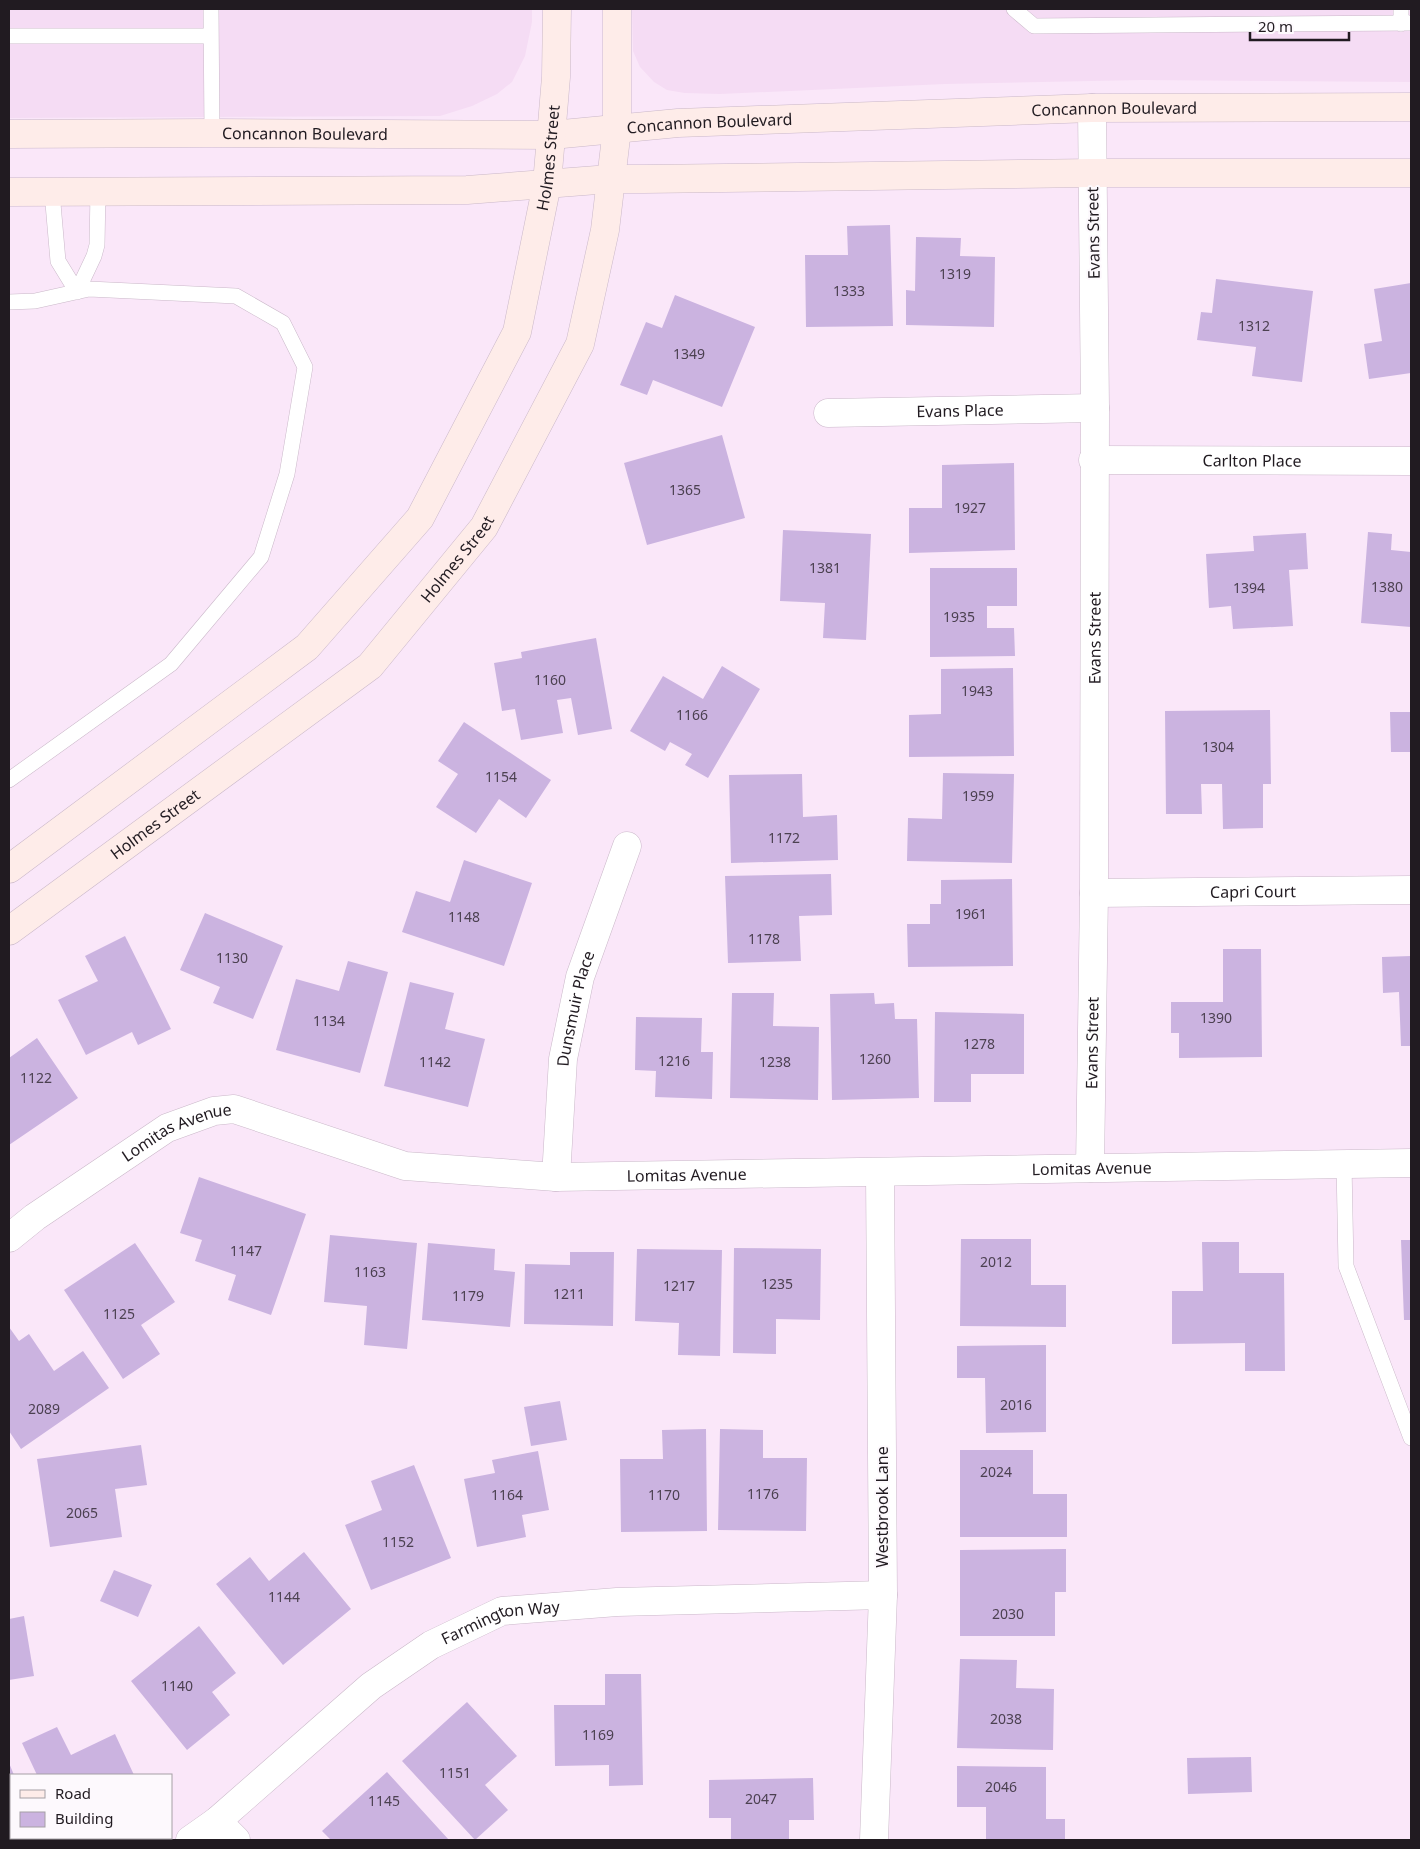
<svg xmlns="http://www.w3.org/2000/svg" width="1420" height="1849" font-family="'Noto Sans',sans-serif">
  <style>
    .built { fill: #f5dcf4 }
    .building { fill: #cbb3e0 }
    .lines { fill: none; stroke-linecap: round; stroke-linejoin: round }
    .service-casing { stroke: #cab8c9; stroke-width: 16 }
    .minor-casing { stroke: #cab8c9; stroke-width: 29 }
    .tertiary-casing { stroke: #cab8c9; stroke-width: 29 }
    .secondary-casing { stroke: #cab8c9; stroke-width: 29 }
    .service { stroke: #fff; stroke-width: 15 }
    .minor { stroke: #fff; stroke-width: 28 }
    .tertiary { stroke: #fff; stroke-width: 28 }
    .secondary { stroke: #feece9; stroke-width: 28 }
    .labels { text-anchor: middle; stroke-width: 4; stroke-linejoin: round; paint-order: stroke }
    .number-label { font-size: 14px; fill: #4c4151 }
    .street-label { font-size: 16px; fill: #211b21; stroke: #fdf9fd }
  </style>
  <rect width="100%" height="100%" fill="#fae7f9"/>
  <path class="built" d="M9,9H532V22L525,56L512,82L497,94L472,106L440,116L9,118Z
    M632,9H1411V82L1142,80L945,84L720,94L685,93L667,90L654,82L640,67L633,51Z"/>
  <path class="building" d="M890,225L893,326L806,327L805,255H848L847,226Z
    M916,237L961,238L960,256L995,257L994,327L906,325V290L915,291Z
    M1216,279L1313,291L1302,382L1252,376L1256,347L1197,340L1201,312L1212,313Z
    M1411,283V373L1369,379L1364,344L1382,341L1374,289Z
    M675,295L755,327L722,407L653,380L647,395L620,385L646,322L662,328Z
    M722,435L745,518L647,545L624,463Z
    M1014,463L1015,550L909,553V508H942V465Z
    M783,530L871,534L866,640L823,638L825,603L780,601Z
    M1368,532L1392,534L1391,550L1411,552V627L1361,623Z
    M1306,533L1308,569L1289,570L1293,626L1233,629L1231,606L1209,608L1206,554L1254,551L1253,536Z
    M930,568H1017V606H987V628H1014L1015,656L930,657Z
    M596,638L612,729L578,735L571,698L557,700L563,733L521,740L515,709L502,711L494,663L522,658L521,652Z
    M722,666L760,689L708,778L685,765L692,754L670,742L665,751L630,731L663,676L703,699Z
    M1013,668L1014,756L909,757V715L941,714V669Z
    M1270,710L1271,784H1263V828L1223,829L1222,784H1201L1202,814H1166L1165,711Z
    M1390,712H1411V752H1391Z
    M464,722L551,780L526,818L499,799L476,833L436,807L458,774L438,761Z
    M943,773L1014,774L1012,863L907,861L908,818L942,819Z
    M802,774L803,817L837,815L838,860L731,863L729,775Z
    M464,860L532,883L504,966L402,932L416,891L450,902Z
    M831,874L832,915L799,916L801,961L728,963L725,876Z
    M1012,879L1013,966L908,967L907,924H930V904H941V880Z
    M205,913L283,946L253,1019L213,1003L220,987L180,970Z
    M125,936L171,1029L138,1045L132,1032L86,1055L58,1000L98,981L85,956Z
    M1223,949H1261L1262,1057L1179,1058V1033H1171V1002H1223Z
    M1411,956V1046H1401L1399,992L1383,993L1382,957Z
    M348,961L388,972L360,1073L276,1050L296,979L339,991Z
    M410,982L454,993L445,1029L485,1039L468,1107L384,1086Z
    M732,993H774L773,1026L819,1027L818,1100L730,1098Z
    M874,993L875,1004L894,1003L895,1019H917L919,1098L832,1100L830,994Z
    M935,1012L1024,1014V1074H971V1102H934Z
    M636,1017L702,1018L701,1052H713L712,1099L655,1097L656,1071L635,1070Z
    M37,1038L78,1098L9,1145V1058Z
    M199,1177L306,1214L271,1315L228,1300L236,1275L195,1261L202,1240L180,1233Z
    M330,1235L417,1243L407,1349L364,1345L367,1306L324,1302Z
    M961,1239H1031V1285H1066V1327L960,1326Z
    M1401,1240H1411V1320H1404Z
    M1202,1242H1239V1273H1284L1285,1371H1245V1343L1172,1344V1291H1203Z
    M135,1243L175,1302L141,1325L160,1354L123,1379L64,1290Z
    M428,1243L495,1249L494,1270L515,1272L510,1327L422,1320Z
    M734,1248L821,1249L820,1320L776,1319V1354L733,1353Z
    M637,1249L722,1250L720,1356L678,1355L679,1323L635,1321Z
    M570,1252H614L613,1326L524,1324L525,1264L570,1265Z
    M9,1327L19,1341L29,1334L54,1371L83,1351L109,1388L21,1449L9,1431Z
    M1046,1345V1432L986,1433L985,1378H957V1346Z
    M560,1401L567,1440L531,1446L524,1407Z
    M706,1429L707,1531L621,1532L620,1459H663L662,1430Z
    M720,1429L763,1430V1458H807L806,1531L718,1530Z
    M141,1445L147,1485L115,1489L122,1537L50,1547L37,1459Z
    M960,1450H1033V1494H1067V1537H960Z
    M538,1451L549,1510L522,1515L526,1537L477,1547L464,1479L495,1473L492,1460Z
    M414,1465L451,1558L371,1590L345,1525L382,1510L371,1481Z
    M1066,1549V1592H1055V1636H960V1550Z
    M304,1552L351,1609L283,1665L216,1584L250,1557L269,1581Z
    M114,1570L152,1585L138,1617L100,1601Z
    M24,1616L34,1676L9,1680V1619Z
    M199,1626L236,1673L212,1692L230,1715L187,1750L131,1681Z
    M960,1659L1017,1660L1016,1688L1054,1689L1053,1750L957,1748Z
    M605,1674H641L643,1785L609,1786V1765L555,1766L554,1705H605Z
    M467,1702L517,1756L485,1785L508,1810L475,1840L402,1761Z
    M57,1727L71,1755L115,1734L134,1775H37L22,1743Z
    M1251,1757L1252,1792L1188,1794L1187,1758Z
    M9,1763L14,1775H11V1838H38L39,1840H9Z
    M957,1766L1046,1767V1819H1065V1840H986V1807H957Z
    M387,1772L449,1840H331L322,1831Z
    M813,1778L814,1820H789V1840H731V1818H709V1780Z"/>
  <g class="lines">
    <g class="service-casing">
      <path id="service" d="M211,9L212,133
        M1014,9L1034,26L1411,23
        M1401,9V24
        M9,36H211
        M52,192L58,261L77,292
        M77,292L94,256L97,245L98,192
        M9,302L35,301L89,289L236,296L283,323L305,367L287,474L261,557L171,664L9,780
        M1344,1164L1346,1266L1411,1438"/>
    </g>
    <g class="minor-casing">
      <g id="minor">
        <path id="s1" d="M828,413L1095,408"/>
        <path id="s2" d="M1093,460L1411,461"/>
        <path id="s3" d="M1094,893L1411,890"/>
        <path id="s4" d="M1090,1168L1094,893L1095,408L1092,108"/>
        <path id="s5" d="M556,1177L563,1059L580,977L627,846"/>
        <path d="M217,1821L236,1840"/>
        <path id="s6" d="M190,1840L217,1821L371,1686L431,1645L502,1611L617,1602L883,1595"/>
        <path d="M874,1840L883,1595L880,1173"/>
      </g>
    </g>
    <g class="tertiary-casing">
      <g id="tertiary">
        <path id="s7" d="M9,1238L35,1217L167,1128L214,1111L234,1109L405,1166L556,1177L1411,1163"/>
      </g>
    </g>
    <g class="secondary-casing">
      <g id="secondary">
        <path id="s8" d="M9,134L212,133L552,135L678,123L1092,108L1411,107"/>
        <path d="M9,192L467,190L610,179H644L1092,173H1411"/>
        <path id="s9" d="M9,869L307,647L420,518L517,332L547,184L556,77L557,9"/>
        <path id="s10" d="M9,931L370,666L484,527L580,344L605,230L617,129V9"/>
      </g>
    </g>
    <use href="#service" class="service"/>
    <use href="#minor" class="minor"/>
    <use href="#tertiary" class="tertiary"/>
    <use href="#secondary" class="secondary"/>
  </g>
  <g class="labels">
    <g class="number-label">
      <text x="955" y="279">1319</text>
      <text x="849" y="296">1333</text>
      <text x="1254" y="331">1312</text>
      <text x="689" y="359">1349</text>
      <text x="685" y="495">1365</text>
      <text x="970" y="513">1927</text>
      <text x="825" y="573">1381</text>
      <text x="1387" y="592">1380</text>
      <text x="1249" y="593">1394</text>
      <text x="959" y="622">1935</text>
      <text x="550" y="685">1160</text>
      <text x="977" y="696">1943</text>
      <text x="692" y="720">1166</text>
      <text x="1218" y="752">1304</text>
      <text x="501" y="782">1154</text>
      <text x="978" y="801">1959</text>
      <text x="784" y="843">1172</text>
      <text x="971" y="919">1961</text>
      <text x="464" y="922">1148</text>
      <text x="764" y="944">1178</text>
      <text x="232" y="963">1130</text>
      <text x="1216" y="1023">1390</text>
      <text x="329" y="1026">1134</text>
      <text x="979" y="1049">1278</text>
      <text x="875" y="1064">1260</text>
      <text x="674" y="1066">1216</text>
      <text x="435" y="1067">1142</text>
      <text x="775" y="1067">1238</text>
      <text x="36" y="1083">1122</text>
      <text x="246" y="1256">1147</text>
      <text x="996" y="1267">2012</text>
      <text x="370" y="1277">1163</text>
      <text x="777" y="1289">1235</text>
      <text x="679" y="1291">1217</text>
      <text x="569" y="1299">1211</text>
      <text x="468" y="1301">1179</text>
      <text x="119" y="1319">1125</text>
      <text x="1016" y="1410">2016</text>
      <text x="44" y="1414">2089</text>
      <text x="996" y="1477">2024</text>
      <text x="763" y="1499">1176</text>
      <text x="507" y="1500">1164</text>
      <text x="664" y="1500">1170</text>
      <text x="82" y="1518">2065</text>
      <text x="398" y="1547">1152</text>
      <text x="284" y="1602">1144</text>
      <text x="1008" y="1619">2030</text>
      <text x="177" y="1691">1140</text>
      <text x="1006" y="1724">2038</text>
      <text x="598" y="1740">1169</text>
      <text x="455" y="1778">1151</text>
      <text x="1001" y="1792">2046</text>
      <text x="761" y="1804">2047</text>
      <text x="384" y="1806">1145</text>
    </g>
    <g class="street-label">
      <text dy="6" stroke="none"><textPath href="#s8" startOffset="1106">Concannon Boulevard</textPath></text>
      <text dy="6" stroke="none"><textPath href="#s8" startOffset="701">Concannon Boulevard</textPath></text>
      <text dy="6" stroke="none"><textPath href="#s8" startOffset="296">Concannon Boulevard</textPath></text>
      <text dy="6" stroke="none"><textPath href="#s9" startOffset="930">Holmes Street</textPath></text>
      <text transform="translate(1093 233) rotate(-91)" y="6">Evans Street</text>
      <text dy="6" stroke="none"><textPath href="#s1" startOffset="132">Evans Place</textPath></text>
      <text dy="6" stroke="none"><textPath href="#s2" startOffset="159">Carlton Place</textPath></text>
      <text dy="6" stroke="none"><textPath href="#s10" startOffset="586">Holmes Street</textPath></text>
      <text dy="6" stroke="none"><textPath href="#s4" startOffset="530">Evans Street</textPath></text>
      <text dy="6" stroke="none"><textPath href="#s10" startOffset="181">Holmes Street</textPath></text>
      <text dy="6" stroke="none"><textPath href="#s3" startOffset="159">Capri Court</textPath></text>
      <text dy="6" stroke="none"><textPath href="#s5" startOffset="170">Dunsmuir Place</textPath></text>
      <text dy="6" stroke="none"><textPath href="#s4" startOffset="125">Evans Street</textPath></text>
      <text dy="6" stroke="none"><textPath href="#s7" startOffset="200">Lomitas Avenue</textPath></text>
      <text dy="6" stroke="none"><textPath href="#s7" startOffset="1130">Lomitas Avenue</textPath></text>
      <text dy="6" stroke="none"><textPath href="#s7" startOffset="725">Lomitas Avenue</textPath></text>
      <text transform="translate(882 1507) rotate(-90)" y="6">Westbrook Lane</text>
      <text dy="6" stroke="none"><textPath href="#s6" startOffset="385">Farmington Way</textPath></text>
    </g>
  </g>
  <rect width="1420" height="1849" fill="none" stroke="#211b21" stroke-width="20"/>
  <rect x="10" y="1774" width="162" height="65" fill="#fdf9fd" stroke="#a5a0a5"/>
  <rect x="20" y="1790" width="25" height="8" fill="#feece9" stroke="#a5a0a5"/>
  <text x="55" y="1799" font-size="15" fill="#211b21">Road</text>
  <rect x="20" y="1812" width="25" height="15" fill="#cbb3e0" stroke="#a5a0a5"/>
  <text x="55" y="1824" font-size="15" fill="#211b21">Building</text>
  <path d="M1250 32v8h99v-8" fill="none" stroke="#211b21" stroke-width="2.5"/>
  <text x="1258" y="32" font-size="15" fill="#211b21" stroke="#fdf9fd" stroke-width="4" paint-order="stroke">20 m</text>
</svg>
